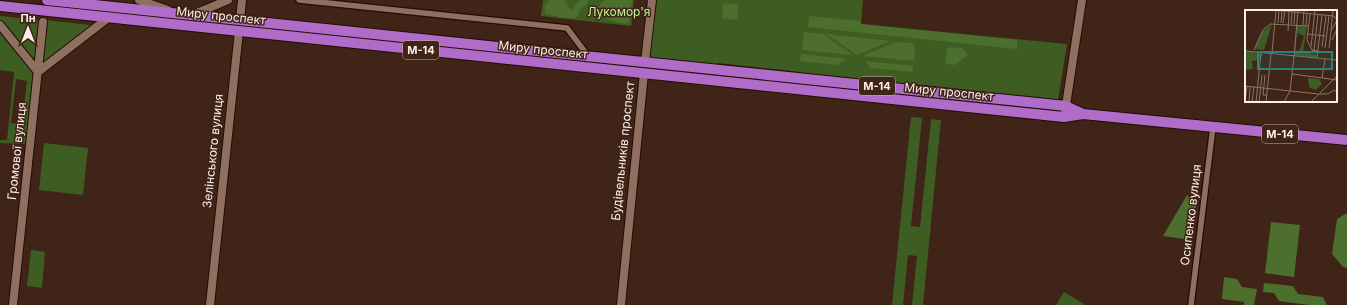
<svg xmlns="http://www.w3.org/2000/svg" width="1347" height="305" font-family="Inter,sans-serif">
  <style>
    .green { fill: #3e5d22; fill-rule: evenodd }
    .forest { fill: #4d6f2e }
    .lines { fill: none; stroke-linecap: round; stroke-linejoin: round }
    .street-casing { stroke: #250c02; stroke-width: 8 }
    .secondary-casing { stroke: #250c02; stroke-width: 10 }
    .highway-casing { stroke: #250c02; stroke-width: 12 }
    .street { stroke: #8f6f60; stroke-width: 5.5 }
    .secondary { stroke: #8f6f60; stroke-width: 8 }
    .highway { stroke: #af6cc9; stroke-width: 10 }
    .labels { text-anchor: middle; stroke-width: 3; stroke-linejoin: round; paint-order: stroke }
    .shield { fill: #3f2417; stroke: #c4b1a9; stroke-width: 1 }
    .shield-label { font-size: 11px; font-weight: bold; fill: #fdeee7 }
    .park-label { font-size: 12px; fill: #bef295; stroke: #3f2417 }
    .street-label { font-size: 12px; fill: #fdeee7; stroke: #3f2417 }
    .inset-road { fill: none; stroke: #8b756a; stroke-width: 1 }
    .view { fill: #27827a; fill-opacity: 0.15; stroke: #27827a; stroke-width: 2 }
    .inset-edge { fill: none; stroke: #fdeee7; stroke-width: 2 }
  </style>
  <rect width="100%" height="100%" fill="#3f2417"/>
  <path class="green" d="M543,0H634L631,26L541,16Z
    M655,0H863L861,24L1067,44L1058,100L801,74L800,72L718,63L717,66L649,59Z
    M0,16L40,20L36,65L0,21Z
    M45,20L90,25L92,27L41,66Z
    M0,29L35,73L27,144L0,143V140H7L14,72L0,70ZM16,79L27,81L22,124L11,123Z
    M911,117L922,118L911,226L920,227L931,119L941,120L923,305H912L917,256L908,255L903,305H892Z
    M44,143L88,148L83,195L39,190Z
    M31,250L45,252L42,288L27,286Z
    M1064,292L1084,304L1083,305H1056Z"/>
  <path class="forest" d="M550,0H564L571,11L580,0H588L587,4L581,9L576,18H564L545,14V7Z
    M604,0H632L629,22L625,24L609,20C604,13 593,9 604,0Z
    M723,3L739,5L737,20L722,18Z
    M809,16L861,21V24L1017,40V49L808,27Z
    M804,32L823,34L853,55L802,50Z
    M826,34L891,41L857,55Z
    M896,42L912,43L915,47L914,61L862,56Z
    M949,47L962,48L968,55L955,65L945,64L947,49Z
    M801,54L846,59L837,65L800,61Z
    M865,61L913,66V72L871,68Z
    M1187,195L1196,205L1192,240L1163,236Z
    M1347,213V268L1343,267L1332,254L1337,219Z
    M1271,222L1300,225L1294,277L1265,273Z
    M1224,277L1237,279L1242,287L1257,289L1254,305H1244V302L1222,299Z
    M1264,283L1293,286L1298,294L1323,297L1327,305H1309L1279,301L1274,293L1263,292Z"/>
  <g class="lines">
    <g class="street-casing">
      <path id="street" d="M299,0L567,28L588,56
        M1191,305L1213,127"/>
    </g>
    <g class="secondary-casing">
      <path id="secondary" d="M139,0L168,10
        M192,15L228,0
        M240,20L242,0
        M0,25L38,72
        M645,62L652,0
        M38,72L108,18
        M1065,112L1082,0
        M13,305L43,22
        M210,305L239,31
        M621,305L644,73"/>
    </g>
    <g class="highway-casing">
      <path id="highway" d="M47,0L1066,106L1083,114
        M0,6L1064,117L1083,114L1347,140"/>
    </g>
    <use href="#street" class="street"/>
    <use href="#secondary" class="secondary"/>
    <use href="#highway" class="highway"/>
  </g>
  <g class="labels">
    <g class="shield">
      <rect x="403" y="41" width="36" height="18" rx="3"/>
      <rect x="859" y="77" width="36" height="18" rx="3"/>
      <rect x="1262" y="125" width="36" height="18" rx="3"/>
    </g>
    <g class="shield-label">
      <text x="421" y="54">М-14</text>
      <text x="877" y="90">М-14</text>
      <text x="1280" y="138">М-14</text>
    </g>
    <g class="park-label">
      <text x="619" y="16">Лукомор'я</text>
    </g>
    <g class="street-label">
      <text transform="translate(221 16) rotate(6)" y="4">Миру проспект</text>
      <text transform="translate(543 50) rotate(6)" y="4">Миру проспект</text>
      <text transform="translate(949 92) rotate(6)" y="4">Миру проспект</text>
      <text transform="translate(17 151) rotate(-84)" y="4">Громової вулиця</text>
      <text transform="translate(213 151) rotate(-84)" y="4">Зелінського вулиця</text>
      <text transform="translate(623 151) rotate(-84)" y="4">Будівельників проспект</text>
      <text transform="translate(1191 215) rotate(-83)" y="4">Осипенко вулиця</text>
    </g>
  </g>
  <g transform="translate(1245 10)">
    <rect width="92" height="92" fill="#3f2417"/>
    <path d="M27,14L19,40L10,39L17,22ZM52,15L62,16L58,42L72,45L71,48L49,45ZM52,23L59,26L54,42H50ZM0,41L18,44L15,50L7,51L8,59L0,60ZM63,68L74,69L77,74L71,80L64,77Z" fill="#3e5d22" fill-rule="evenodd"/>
    <path class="inset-road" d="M29,0L89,6L92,10M65,4L62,30L67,40L73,41M33,13L34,0M36,13L37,1M38,13L40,0M46,14L47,2M49,14L50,0M58,15L59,0M61,16L62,3M43,21L44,2M86,21L88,0M63,24L80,26M87,30L92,19M66,37L70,0M77,37L81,6M80,38L84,6M84,38L86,21L92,10M9,40L18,20L25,14L63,16M0,41L92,50M69,41L73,5M27,43L31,0M49,46L53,1M72,48L77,5M47,64L92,70M20,65L18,85H22M77,68L80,49M0,76L73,84M74,84H83L89,80L92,82M0,92L2,76M4,92L5,77M7,92L9,77M11,92L16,43M14,92L17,65M21,92L26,44M39,92L45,81L49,46M66,92L92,66"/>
    <path class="view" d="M13,42H87V59H13Z"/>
    <rect width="92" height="92" class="inset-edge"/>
  </g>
  <g transform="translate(28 28)" stroke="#3f2417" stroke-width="3" paint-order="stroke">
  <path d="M0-3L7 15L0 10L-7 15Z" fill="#fdeee7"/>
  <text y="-6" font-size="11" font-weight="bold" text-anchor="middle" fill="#fdeee7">Пн</text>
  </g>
</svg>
